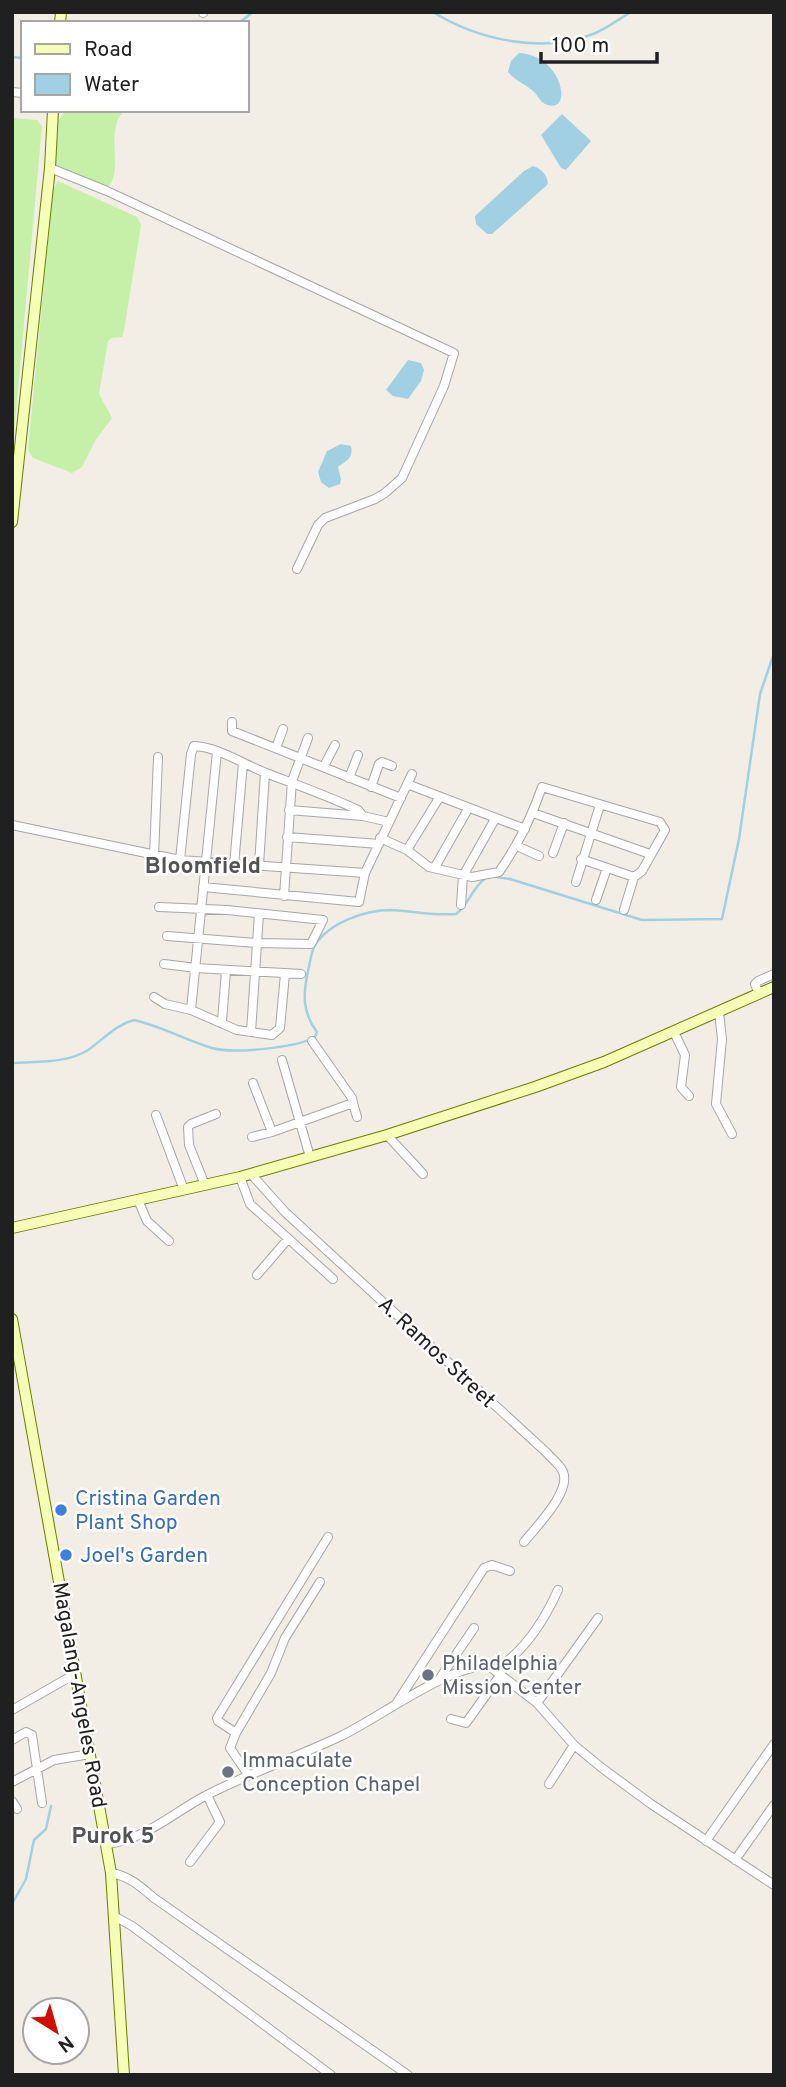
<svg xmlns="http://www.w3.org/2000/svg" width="786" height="2087" font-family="Overpass,sans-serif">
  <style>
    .grass { fill: #c6f0a7 }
    .water { fill: #a2d0e3 }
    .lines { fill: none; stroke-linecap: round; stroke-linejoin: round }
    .stream { stroke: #a2d0e3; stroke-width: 2.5 }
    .street-casing { stroke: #a7a7a7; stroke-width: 10 }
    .secondary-casing { stroke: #677e00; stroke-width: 12 }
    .street { stroke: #fff; stroke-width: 8 }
    .secondary { stroke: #f6ffb6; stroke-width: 10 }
    .shop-dot { fill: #3f7fe0; stroke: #fff; stroke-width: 2.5 }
    .worship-dot { fill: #6b7280; stroke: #fff; stroke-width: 2.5 }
    .labels { text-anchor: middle; stroke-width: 5; stroke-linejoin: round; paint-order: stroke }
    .street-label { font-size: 21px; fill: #202020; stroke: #fff }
    .shop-label { font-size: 21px; fill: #366cbe; stroke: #fff; text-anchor: start }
    .worship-label { font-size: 21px; fill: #5b616d; stroke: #fff; text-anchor: start }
    .neighbourhood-label { font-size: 23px; font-weight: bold; fill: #535353; stroke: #fff }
  </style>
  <rect width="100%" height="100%" fill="#f2eee6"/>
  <path class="grass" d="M66,110H118L122,113C105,134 125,176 106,188L56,165L58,121Z
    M12,118L37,120L42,126L12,455Z
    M58,181L137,217L141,225L124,331L122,337L112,338L108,341L99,394L112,418L95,441L82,467L72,473L33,458L28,450L53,190Z"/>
  <path class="water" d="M519,53C564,55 574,117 545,104C540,101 538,96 534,92C526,84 515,81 508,72L511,61Z
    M562,114L591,141L566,170L561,168L541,135Z
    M533,166C541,168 547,175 548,183L546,186L492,234H487L476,224L475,216L524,171Z
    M408,360L421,363L424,370L421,381L408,399L393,396L386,390Z
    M341,444L351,446C354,458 346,461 338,467L341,479L340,484L329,488L321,482L318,472L327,451Z"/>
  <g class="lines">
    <path class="stream" d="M433,12C478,40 543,54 593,34C606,29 619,19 631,12
      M239,23L253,12
      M12,57L23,58
      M495,877L510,879L642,920L722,919L739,839L760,694L774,653
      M12,1063C37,1061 66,1064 88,1050C104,1039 115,1025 134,1020C161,1026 185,1040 212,1048C233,1054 296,1048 315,1037L317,1032C302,1012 303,994 308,971C310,963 311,952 315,945C330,922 366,910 391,910C413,911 435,916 456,914C469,905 472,887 486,878
      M12,1904L26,1879L34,1840L46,1829L51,1806"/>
    <g class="street-casing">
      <path id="street" d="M203,13V12
        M12,92L23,93
        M50,168L107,191L454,353L444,386L402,478L385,493L375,499L325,518L318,525L297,569
        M232,722V731L401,798
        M276,748L283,729
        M324,766L335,745
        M349,778L358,755
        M407,784L525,829
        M371,787L379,764L382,762L392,766
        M289,810L363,816L389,822
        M533,813L650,854
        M12,825L180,860L365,873
        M287,837L379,844
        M380,838L407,850L429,867L472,877L499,872C518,845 531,819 542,787L660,822L665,830L642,871L634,877L624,910
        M517,846L539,856
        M407,850L439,798
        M553,853L564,823
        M154,856L158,757
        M581,859L634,877
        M180,860L191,754L194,746C218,747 243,764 266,773C297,785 328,796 358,810L363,816
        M234,865L243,763
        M259,865L265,773
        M435,867L468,809
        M576,882L600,805
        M203,887L359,902L365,873L412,774
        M284,896L292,781L308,738
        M596,900L607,868
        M461,905L463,876L495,819
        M159,907L227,910L323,920L311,944L257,943L167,936
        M164,964L196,968L301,974
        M759,994L755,984L758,981L774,974
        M154,997L165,1004L191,1010L237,1030L272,1035L280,1028L285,974
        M191,1010L217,752
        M719,1012L722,1039L716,1104L732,1134
        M222,1021L226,971
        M251,1032L259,914
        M674,1032L685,1055L681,1087L689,1096
        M282,1060L310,1157
        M253,1083L272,1132
        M353,1103L357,1117
        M156,1115L184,1190
        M387,1135L423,1174
        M252,1137L272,1132L353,1103L352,1098L312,1041
        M251,1174L285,1212L547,1453C552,1459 559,1464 562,1470C574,1489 536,1527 524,1542
        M240,1177L250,1204L333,1279
        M205,1185L189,1145L188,1127L191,1124L216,1114
        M138,1200L147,1221L169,1241
        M257,1275L288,1239
        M495,1670C524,1652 544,1621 558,1590
        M438,1681L474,1628
        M537,1703L598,1618
        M396,1704L484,1568L492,1565L510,1571
        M12,1710L75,1674
        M451,1719L466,1723L501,1674
        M236,1733L271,1673L285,1638L320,1582
        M12,1740L26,1732L32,1735L42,1803
        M249,1776L230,1748L236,1733L218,1721L217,1718L328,1537
        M12,1782L54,1760L90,1754
        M549,1784L574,1745
        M12,1801L17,1809
        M706,1841L774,1744
        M106,1844C143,1841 173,1813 205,1796C249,1773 297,1757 341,1736C377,1719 452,1663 489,1666L537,1703L574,1745L602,1768L651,1804L774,1885
        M735,1860L774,1805
        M190,1862L220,1822L207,1795
        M111,1873C129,1876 140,1886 154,1898L408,2075
        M114,1916L132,1926L331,2075"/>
    </g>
    <g class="secondary-casing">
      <path id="secondary" d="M60,23L61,12
        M12,522L50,168L53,110
        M12,1228L240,1177L387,1135L535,1087L604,1062L774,987
        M12,1319L111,1873L124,2075"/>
    </g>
    <use href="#street" class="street"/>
    <use href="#secondary" class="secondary"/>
  </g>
  <g class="shop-dot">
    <circle cx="61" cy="1510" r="7"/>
    <circle cx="66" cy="1555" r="7"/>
  </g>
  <g class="worship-dot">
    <circle cx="428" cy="1675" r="7"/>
    <circle cx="228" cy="1772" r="7"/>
  </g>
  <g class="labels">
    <g class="street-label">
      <text transform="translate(437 1352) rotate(43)" y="7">A. Ramos Street</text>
      <text transform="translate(80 1695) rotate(80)" y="7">Magalang-Angeles Road</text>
    </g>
    <g class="shop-label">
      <text x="75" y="1505">Cristina Garden<tspan x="75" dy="24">Plant Shop</tspan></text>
      <text x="80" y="1562">Joel's Garden</text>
    </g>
    <g class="worship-label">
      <text x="442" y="1670">Philadelphia<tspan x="442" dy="24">Mission Center</tspan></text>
      <text x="242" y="1767">Immaculate<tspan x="242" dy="24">Conception Chapel</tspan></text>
    </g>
    <g class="neighbourhood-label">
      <text x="203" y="873">Bloomfield</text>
      <text x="113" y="1843">Purok 5</text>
    </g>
  </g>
  <rect width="786" height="2087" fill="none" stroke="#202020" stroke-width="28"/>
  <rect x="21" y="21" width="228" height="91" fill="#ffffff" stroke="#a6a6a6" stroke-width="2"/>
  <rect x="35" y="44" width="35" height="10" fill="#f6ffb6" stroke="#a6a6a6" stroke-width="2"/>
  <text x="84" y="56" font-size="21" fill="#202020">Road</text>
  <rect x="35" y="74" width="35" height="21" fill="#a2d0e3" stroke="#a6a6a6" stroke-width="2"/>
  <text x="84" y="91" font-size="21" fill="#202020">Water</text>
  <g transform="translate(56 2031) rotate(143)"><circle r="33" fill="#ffffff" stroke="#a6a6a6" stroke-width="2"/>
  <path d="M0-5L12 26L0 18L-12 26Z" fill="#d00f00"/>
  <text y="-10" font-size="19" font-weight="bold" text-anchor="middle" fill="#202020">N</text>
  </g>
  <path d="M541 52v10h116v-10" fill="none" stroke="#202020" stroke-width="3.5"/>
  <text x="552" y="52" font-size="21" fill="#202020" stroke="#ffffff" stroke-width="5" paint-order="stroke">100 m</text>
</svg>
